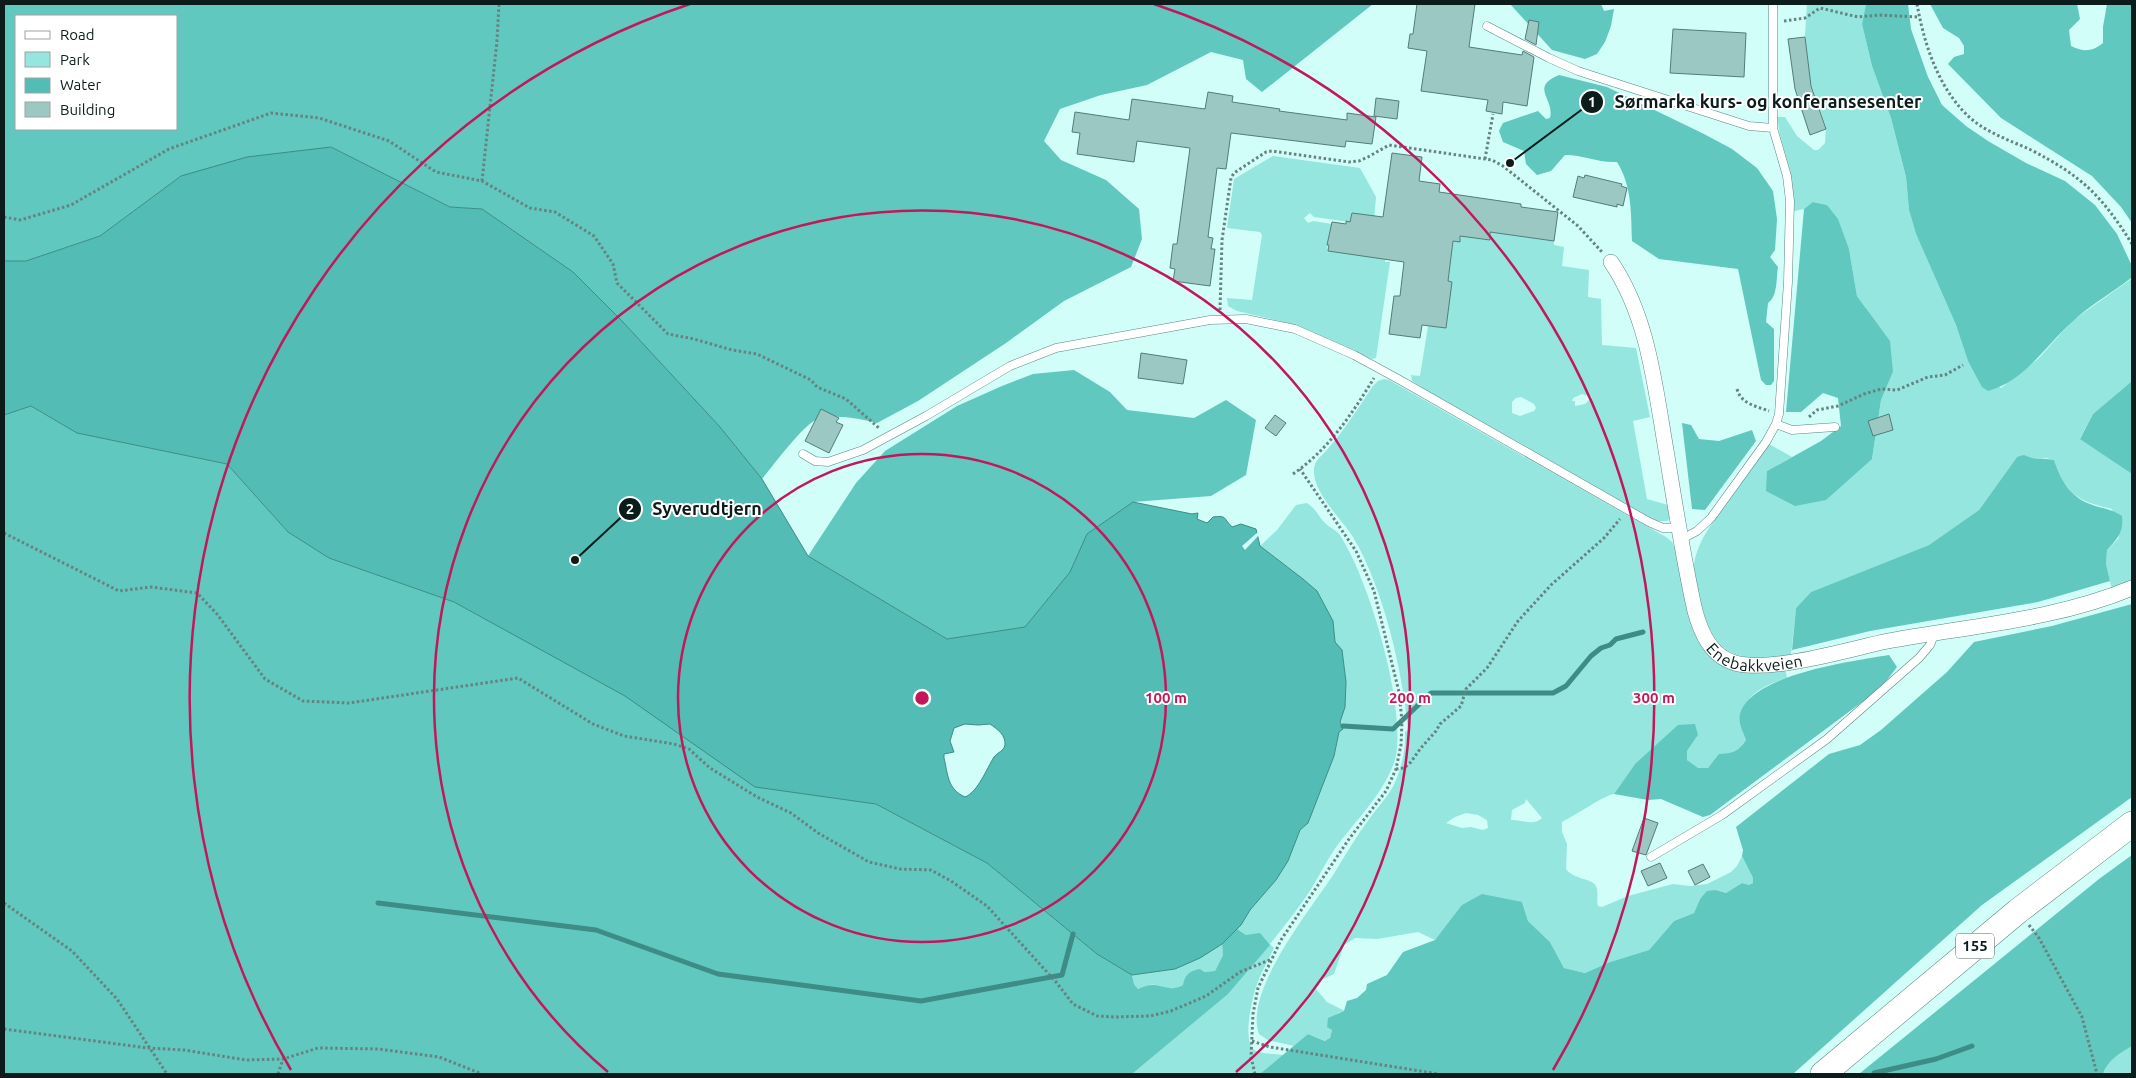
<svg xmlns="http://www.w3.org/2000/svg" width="2136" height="1078" font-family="Ubuntu,sans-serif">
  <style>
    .green { fill: #95e6df; fill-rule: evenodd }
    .forest { fill: #60c8bf; fill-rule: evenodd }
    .water { fill: #53bcb4; stroke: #3d8c86; fill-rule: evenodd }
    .pier { fill: #d1fef9 }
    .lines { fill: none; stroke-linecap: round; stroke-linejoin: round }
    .stream { stroke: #3d8c86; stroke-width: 5 }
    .building { fill: #9cc8c4; stroke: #537c78 }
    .lane-casing { stroke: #5b8581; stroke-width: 9 }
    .street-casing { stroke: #5b8581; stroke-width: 16 }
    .primary-casing { stroke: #5b8581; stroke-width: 26 }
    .path { stroke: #658380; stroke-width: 3; stroke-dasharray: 2.5 2.5; stroke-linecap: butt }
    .lane { stroke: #fff; stroke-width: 8 }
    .street { stroke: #fff; stroke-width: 15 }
    .primary { stroke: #fff; stroke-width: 25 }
    .ring { fill: none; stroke: #c2185b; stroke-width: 2.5 }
    .labels { text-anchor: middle; stroke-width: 4; stroke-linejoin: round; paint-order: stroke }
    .shield { fill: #fff; stroke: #54605f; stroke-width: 1 }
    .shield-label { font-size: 15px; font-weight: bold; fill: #0b1c1b }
    .street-label { font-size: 16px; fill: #0b1c1b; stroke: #fff }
    .centre { fill: #c2185b; stroke: #fff; stroke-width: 2.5 }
    .ring-label { font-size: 15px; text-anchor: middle; font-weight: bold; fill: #c2185b; stroke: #fff; stroke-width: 4; stroke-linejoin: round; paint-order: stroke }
    .leader { fill: none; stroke: #0b1c1b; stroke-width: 2 }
    .callout-dot { fill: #0b1c1b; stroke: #fff; stroke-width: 2 }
    .mark-label { font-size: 15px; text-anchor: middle; font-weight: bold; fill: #fff }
    .callout-label { font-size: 18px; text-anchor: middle; font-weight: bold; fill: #0b1c1b; stroke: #fff; stroke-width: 4; stroke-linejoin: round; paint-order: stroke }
  </style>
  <rect width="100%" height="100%" fill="#d1fef9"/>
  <path class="green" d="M1807,4H1866L1862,24L1872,66L1891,118L1906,177L1909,210L1916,234L1956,325L1968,361L2001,388L2039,358L2072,321L2131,279L2132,269V381L2093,414L2080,438L2132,474V581L2112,590L2106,564L2107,550L2119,538L2112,509C2078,501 2066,495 2054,460L2046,458L2036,460L2017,457L1979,510L1929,545L1811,592L1796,608L1791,655C1736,663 1714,657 1700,600C1696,585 1691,570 1696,555C1702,535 1715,519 1727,503C1741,483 1755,464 1769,444L1792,457L1767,471L1872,459L1881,400L1893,372L1866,308L1857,296L1849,249L1827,205L1814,202L1804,209L1794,211L1791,174L1780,135L1777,117H1785L1797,136L1814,150H1818L1825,143L1826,127L1810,81L1805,36Z
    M1273,156L1360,168L1376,197L1374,220L1367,215L1352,213L1350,222L1314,217L1310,213L1304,218L1308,223L1313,221L1332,224L1327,244L1328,251L1385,259V262H1390L1376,358L1372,359L1296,325L1237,311L1228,306L1227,298L1252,300L1262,235L1260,232L1227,228L1234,179Z
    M1462,228L1490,239V232L1554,241V245L1564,247L1562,266L1589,270L1588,297L1601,299L1602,345L1636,348L1650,417L1633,421L1647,499L1668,505L1670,518L1667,521H1656L1641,513L1446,403L1412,381L1411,375L1420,376L1428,326L1446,328L1452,282L1448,281L1453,241H1460ZM1582,394L1592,397L1585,404L1575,406V401H1572L1573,398ZM1521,397L1534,404L1536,408L1534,411L1520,416L1512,413V402L1516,398Z
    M1384,379L1389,380L1666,537L1672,542L1677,553C1685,598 1688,667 1747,672C1759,673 1773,670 1785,669L1787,678C1756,687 1730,705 1746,740C1739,751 1732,754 1719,755L1708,768L1698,769L1687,760V751L1698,735L1635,764L1614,794C1606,794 1573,817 1562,822V832L1567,844L1566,869C1574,880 1592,878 1596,886C1599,892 1596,900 1598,906L1602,907L1628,896L1673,884L1690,886L1707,884L1731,872L1737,866L1742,856L1753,878V883L1749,885L1742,883L1726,893L1716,890L1700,899L1694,913L1674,921L1649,950L1610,962L1585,973L1564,968L1550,942L1528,921L1522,902L1444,929L1435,940L1418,932L1377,939L1355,938L1344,945L1334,974L1321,980L1316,989L1327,1002L1345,1011L1338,1013L1327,1026L1332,1030L1330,1038L1326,1041L1308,1034L1294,1046L1268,1040L1259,1034C1243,991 1312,908 1335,872C1346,854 1357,835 1370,818C1379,805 1390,795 1396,780C1402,765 1406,749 1405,732L1408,730C1403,672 1383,587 1353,537C1341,518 1312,492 1314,469C1314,462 1321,456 1326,451C1344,431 1358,408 1373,386L1378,381ZM1526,799L1542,818C1533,827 1521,819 1511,820L1512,810L1525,803ZM1466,813L1478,815L1487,820L1488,828L1483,830L1471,827L1462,828L1446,823L1455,817Z
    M1307,503C1317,510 1317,514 1324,522C1328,527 1335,529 1339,534C1368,575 1410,715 1394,763C1382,796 1354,822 1334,850C1326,862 1320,874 1313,886C1300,907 1285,925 1270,944L1274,948C1268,961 1260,974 1256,987C1252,1000 1241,1044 1256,1051C1264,1054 1276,1054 1284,1055L1260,1074H1132L1227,995L1246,935L1237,929L1250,910L1276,880L1288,861L1300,830L1308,823L1334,756L1339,731L1341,730L1340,722L1345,707L1346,682L1343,658L1335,642L1333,621L1317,591L1303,579L1260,546L1277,530L1296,505Z
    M1222,944L1223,955L1215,971L1204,972L1178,988H1162L1153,984L1138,989L1134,984L1132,975L1175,969Z
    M2132,1046V1074H2103C2107,1061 2120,1053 2132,1046Z"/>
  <path class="forest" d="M4,4H1373L1262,92L1246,79L1243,60L1211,52L1147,85L1101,95L1060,109L1044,141L1061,160L1106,180L1139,209L1142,239L1131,267L1064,301L1006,343L918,401L877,423C860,419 834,413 816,420C804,424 772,467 762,479L720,427L622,321L573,272L482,209L450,207L331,147L181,176L100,236L26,261H4ZM16,16H176V129H16Z
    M1510,4H1601L1604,11L1614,9L1611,26L1605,42L1597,54L1585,59L1552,50Z
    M1866,4H1908L1911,29L1928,77L1942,105L1966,126L1988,141L2026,163L2065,181L2095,205L2117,234L2132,266L2131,278C2112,293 2090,305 2072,322C2045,346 2025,381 1988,391L1982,387L1968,361L1956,325L1916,234L1909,210L1906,177L1891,118L1872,66L1862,24Z
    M1930,4H2077L2080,19L2069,30L2071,46C2083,52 2092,52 2103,43V27L2107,4H2132V223L2121,207L2092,176L2001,118L1948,64L1954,57L1964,54V46L1959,38L1943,28Z
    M1559,75L1607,87L1704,134L1732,149L1757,168L1773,191L1777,219L1775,250L1770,257L1778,267C1776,279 1778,296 1768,303L1766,322L1774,329V381L1771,385H1766L1761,380L1738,269L1659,259L1632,241C1631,213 1632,186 1617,162C1598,163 1584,155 1565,155L1551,171L1537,175L1526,164L1524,151L1503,142L1499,131L1503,123L1538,111L1546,119L1550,118C1555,99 1529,87 1559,75Z
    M1813,202L1827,205L1838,219L1849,249L1857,296L1890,341L1893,372L1881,400L1872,459L1826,500L1795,506L1766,491L1767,471L1821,441L1841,426L1838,398L1823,393L1801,412H1786L1804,209Z
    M1074,370L1110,392L1127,410L1194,418L1226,400L1256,420L1246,475L1211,496L1133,502L1087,534L1070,572L1025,627L947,639L808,556L856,483L885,451L957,406L1002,386L1033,374Z
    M2132,381V474L2080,439L2093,414Z
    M31,406L77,433L227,464L288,532L329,558L454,602L626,696L755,786L876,804L987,863L1097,954L1132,975L1134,984L1138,989C1143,987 1150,984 1155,985C1165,987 1173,991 1183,985C1185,975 1189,971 1200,969L1204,972L1215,971L1223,955L1222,944L1237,929L1246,935L1260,933L1270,945L1227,995L1132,1074H4V415Z
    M1682,423L1691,425L1699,439L1719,441L1752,430L1756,441L1705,510L1692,509Z
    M2024,455C2039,462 2040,457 2054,460C2061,480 2069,496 2090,504C2102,509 2110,508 2122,516C2124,532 2117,539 2107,550L2106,564L2110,581L2038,602L1870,631L1792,650L1796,608L1811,592L1929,545L1979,510L2017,457Z
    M2132,604V797L1982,905L1793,1074H1260L1308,1034L1325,1041L1330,1038L1332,1030L1327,1027L1328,1018L1344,1011L1347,1001L1357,998L1366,990L1367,984L1387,975L1403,952L1435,940L1462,905L1482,894L1522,902L1528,921L1550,942L1564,968L1585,973L1610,962L1649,950L1674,921L1694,913L1700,899L1707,891L1716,890L1726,893L1742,883L1749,885L1753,883V878L1742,856L1743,850L1736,827L1829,754L1860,745L1881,730L1947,672L1974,642L2052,626Z
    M1889,655L1897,667L1881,688L1710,815L1703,817L1661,799L1648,800L1614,794L1635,764L1678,725L1695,724L1698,735L1687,751V760L1698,768H1708L1719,754C1732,754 1739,751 1746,740C1743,732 1738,723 1740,714C1751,674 1854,661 1889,655Z
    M2132,855V1046C2120,1053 2107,1061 2103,1074H1859L2099,879Z"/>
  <path class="water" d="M331,147L450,207L482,209L573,272L622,321L720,427L762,479L808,556L947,639L1025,627L1070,572L1087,534L1133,502L1192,514L1198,513L1197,519L1207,523L1213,517C1227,515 1223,518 1232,527L1241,524L1256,529L1260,546L1303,579L1317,591L1333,621L1335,642L1342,650L1346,682L1345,707L1340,722L1343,729L1339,732L1334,756L1308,823L1300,830L1288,861L1276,880L1250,910L1241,925L1222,944L1200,958L1175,969L1132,975L1097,954L987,863L876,804L755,787L625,696L454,602L329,558L288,532L227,464L77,433L31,406L4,415V261H26L100,236L181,176L247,157ZM965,724L978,725L990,724C997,729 1006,735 1005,745C1004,751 998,752 994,757C987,768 978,792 965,797C947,789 948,774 944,758V754L954,752L950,741L954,728Z"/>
  <path class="pier" d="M1258,532L1260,534L1245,550L1242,546Z"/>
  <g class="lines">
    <path class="stream" d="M1343,726L1393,729L1431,693H1553L1566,686L1591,656L1601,648L1610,645L1616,639L1643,632
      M378,903L596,930L718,974L921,1001L1062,975L1073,934
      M1874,1073L1936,1059L1972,1046"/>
  </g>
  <path class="building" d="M1417,4H1475L1469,47L1522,55L1523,51L1534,57L1527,106L1503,102L1502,114L1486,111L1488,100L1421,91L1427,51L1408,48L1410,34H1413Z
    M1529,20L1539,22L1536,45L1525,39Z
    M1673,29L1746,33L1744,77L1670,73Z
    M1805,37L1811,86L1826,129L1810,135L1795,89L1788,39Z
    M1208,92L1233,96L1232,102L1280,109L1279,111L1347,120V113L1376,117L1372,144L1346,141L1345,147L1231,133L1226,169L1217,168L1208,237L1213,238L1211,249H1215L1210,286L1173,281L1175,269L1170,268L1173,244H1177L1190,148L1137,141L1134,162L1077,154L1080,133L1072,132L1075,112L1129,120L1132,99L1205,109Z
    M1376,98L1399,101L1397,119L1374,116Z
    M1392,153L1422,157L1419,181L1440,184L1439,192L1521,204V207L1558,212L1554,241L1490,232V240L1460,236V242L1453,241L1448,281L1452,282L1446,328L1422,325L1420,338L1389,334L1394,296H1400L1404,262L1328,251L1329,245H1327L1332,222L1346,224V221L1350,222L1352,213L1383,217Z
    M1585,175L1622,184L1621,186L1627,188L1623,206L1617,204V207L1573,197L1578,176L1584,178Z
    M1141,353L1187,360L1183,384L1138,378Z
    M821,409L839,418L836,422L843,425L829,453L805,441Z
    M1889,414L1893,430L1873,436L1868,421Z
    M1275,415L1286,423L1276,436L1265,428Z
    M1644,818L1658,823L1646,855L1632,851Z
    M1660,863L1667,878L1648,886L1641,871Z
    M1703,864L1710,877L1695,885L1688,871Z"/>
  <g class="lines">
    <g class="lane-casing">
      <path id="lane" d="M1487,26L1549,58L1578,71L1749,126L1773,128
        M1776,424L1792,430L1835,427
        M803,454L815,461L828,462L863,450L926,416L1010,366L1056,348L1210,320L1246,319L1295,329L1354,355L1400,380L1649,522L1663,528H1680
        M1682,539L1697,531L1711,518L1766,442L1776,424L1779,414L1788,282L1790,201L1787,176L1773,128V4
        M1651,857L1722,815L1827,739L1919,658L1930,645L1935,633"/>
    </g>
    <g class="street-casing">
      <g id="street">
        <path id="s1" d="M1611,262C1648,316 1655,386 1666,450C1675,504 1683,558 1695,611C1701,633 1711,656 1735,663C1771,673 1849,649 1888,641C1969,626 2055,620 2132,588"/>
      </g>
    </g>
    <g class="primary-casing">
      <path id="primary" d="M1823,1074L2018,911L2132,824"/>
    </g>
    <path class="path" d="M1917,4C1924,43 1937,84 1965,113C1982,131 2009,140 2031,150C2082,176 2102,196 2132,244
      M1784,21L1805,18L1820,8L1858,17L1879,15L1919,17
      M1485,159L1493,114
      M482,181L497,41L499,4
      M4,217L20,220L71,205L169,149L271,113L319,118L389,141L436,172L482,181L530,208L555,212L594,236L613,264L617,283L668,334L694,339L732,350L757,354L811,380L817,387L846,399L880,429
      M1220,310L1222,240L1231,178L1234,173L1266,152L1272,151L1349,162L1359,161L1368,157L1389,145L1492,160L1503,166L1578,226L1602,252
      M1737,389C1741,404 1756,406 1769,411
      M1809,417L1817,410L1838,406L1864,394L1881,389L1897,390L1928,377L1945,375L1963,365
      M1293,474C1328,450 1352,414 1374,378
      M4,533L119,591L151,587L197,593L217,614L265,679L303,701L349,703L518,678L593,724L624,736L674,744L689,749L710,768L757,797L791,813L818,833L869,862L900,869L931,870L951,881L987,906L1056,982L1073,1004L1097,1016L1115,1017L1150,1016L1171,1011L1206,996L1240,972L1272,959
      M1396,769L1404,768L1411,762L1420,749L1436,731L1440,724L1461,706L1466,689L1487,668L1518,621L1551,585L1604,538L1620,519
      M4,903L72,951L117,999L167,1074
      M2029,925L2039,938L2082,1017L2097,1074
      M4,1029L148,1048L184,1050L246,1060L283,1059L318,1048L378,1049L439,1057L482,1074
      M1252,1041L1270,1047L1439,1074
      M278,1074L283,1059
      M1255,1074L1251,1057L1253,1014L1258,988L1281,940L1349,839L1386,791L1396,769L1401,745L1402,721L1399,692L1374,591L1356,551L1300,469"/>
    <use href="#lane" class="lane"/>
    <use href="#street" class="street"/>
    <use href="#primary" class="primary"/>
  </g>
  <g class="ring">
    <circle cx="922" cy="698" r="244"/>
    <path d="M608 1072A488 488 0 1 1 1236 1072"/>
    <path d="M291 1070A732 732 0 0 1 690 4M1154 4A732 732 0 0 1 1553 1070"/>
  </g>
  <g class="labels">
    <rect class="shield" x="1956" y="933.5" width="38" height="25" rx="4"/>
    <g class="shield-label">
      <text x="1975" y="951">155</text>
    </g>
    <g class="street-label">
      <text dy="6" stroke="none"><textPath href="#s1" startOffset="448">Enebakkveien</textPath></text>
    </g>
  </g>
  <circle cx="922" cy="698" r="8" class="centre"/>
  <g class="ring-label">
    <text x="1166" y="703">100 m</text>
    <text x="1410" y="703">200 m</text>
    <text x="1654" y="703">300 m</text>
  </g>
  <path class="leader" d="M1510 163L1592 102M575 560L630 509"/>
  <g class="callout-dot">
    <circle cx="1510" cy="163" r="5"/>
    <circle cx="575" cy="560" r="5"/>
    <circle cx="1592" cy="102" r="12"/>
    <circle cx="630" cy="509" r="12"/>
  </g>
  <g class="mark-label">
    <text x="1592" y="107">1</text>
    <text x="630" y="514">2</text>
  </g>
  <g class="callout-label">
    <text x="1768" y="108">Sørmarka kurs- og konferansesenter</text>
    <text x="707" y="515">Syverudtjern</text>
  </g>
  <rect width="2136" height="1078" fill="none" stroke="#0b1c1b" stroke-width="10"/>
  <rect x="15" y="15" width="162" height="115" fill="#ffffff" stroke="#9da4a4"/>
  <rect x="25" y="31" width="25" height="8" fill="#ffffff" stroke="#9da4a4"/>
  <text x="60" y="40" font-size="15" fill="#0b1c1b">Road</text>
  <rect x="25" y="52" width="25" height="15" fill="#95e6df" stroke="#9da4a4"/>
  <text x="60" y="65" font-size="15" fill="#0b1c1b">Park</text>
  <rect x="25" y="78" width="25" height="15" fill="#53bcb4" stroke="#9da4a4"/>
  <text x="60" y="90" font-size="15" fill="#0b1c1b">Water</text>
  <rect x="25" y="102" width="25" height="15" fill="#9cc8c4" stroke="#9da4a4"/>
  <text x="60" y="115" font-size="15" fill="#0b1c1b">Building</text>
</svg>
